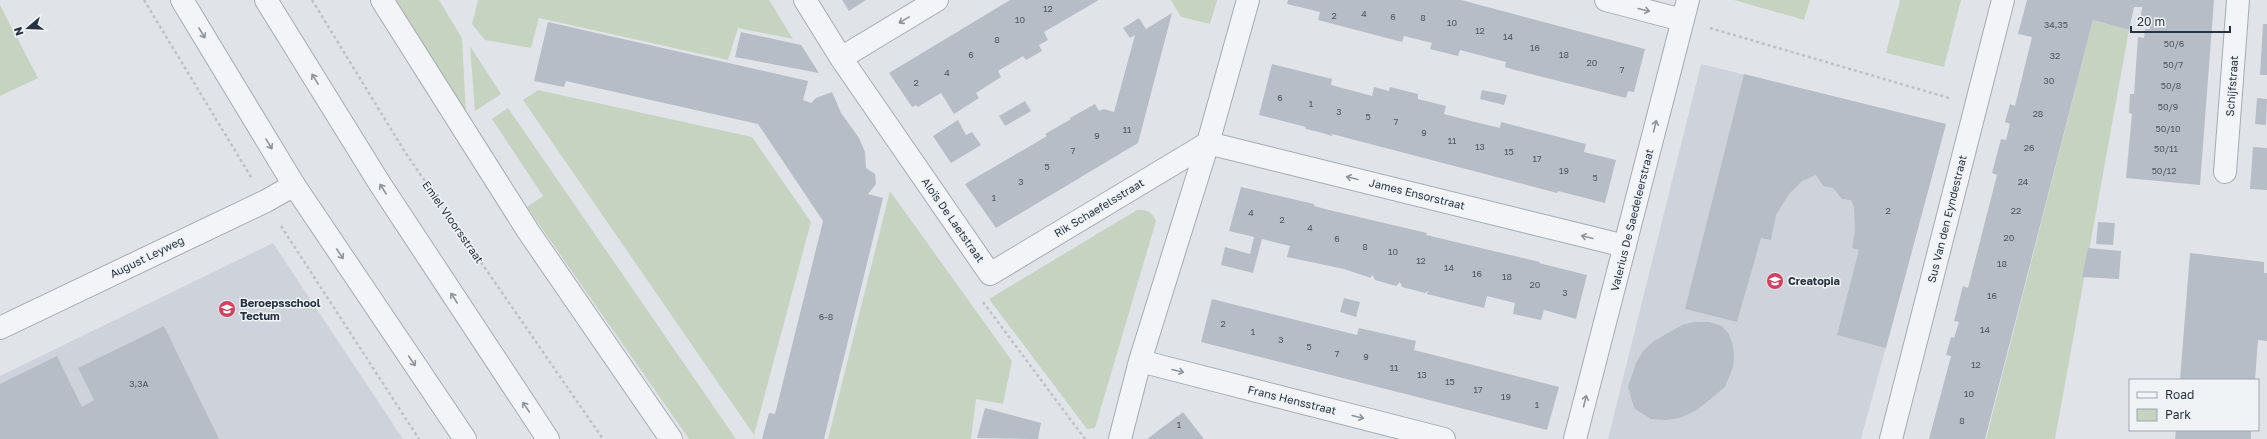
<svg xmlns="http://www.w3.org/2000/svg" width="2267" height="439" font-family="'Golos Text',sans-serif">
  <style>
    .built { fill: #ced3db }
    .green { fill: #c7d3c1 }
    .building { fill: #b7bdc6 }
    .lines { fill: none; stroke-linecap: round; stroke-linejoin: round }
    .minor-casing { stroke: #a5abb3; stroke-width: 24 }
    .tertiary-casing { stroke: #a5abb3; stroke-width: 24 }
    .path { stroke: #bdc2c8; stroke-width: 2.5; stroke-dasharray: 3 3; stroke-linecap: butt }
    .minor { stroke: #f2f4f7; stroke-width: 22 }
    .tertiary { stroke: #f2f4f7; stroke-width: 22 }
    .oneway { stroke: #8d949c }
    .labels { text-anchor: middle; stroke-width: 3; stroke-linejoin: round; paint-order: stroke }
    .number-label { font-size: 9px; fill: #4c5662 }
    .street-label { font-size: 11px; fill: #283341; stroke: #eff3f6 }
    .poi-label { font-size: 11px; font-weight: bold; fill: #283341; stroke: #eff3f6; text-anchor: start }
  </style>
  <rect width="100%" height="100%" fill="#e0e4e9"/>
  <path class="built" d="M1701,64L1946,124L1861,439H1608Z
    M273,243L403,439H0V376Z"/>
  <path class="green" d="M396,0H439L462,38L466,115Z
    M478,0H769L793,39L738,28L728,60L539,18L531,48L485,40L472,24Z
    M1171,0H1217L1210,24L1181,17Z
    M1734,0H1810L1804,20Z
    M1900,0H1961L1944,67L1886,53Z
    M0,5L38,78L0,96Z
    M2093,20L2129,30L2055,439H1986Z
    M470,46L501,94L475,111Z
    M538,90L752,137L811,222L754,435L523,100Z
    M508,108L736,439H689L527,207L543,196L492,119Z
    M890,191L1012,361L1003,404L976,399L971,439H828Z
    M1137,210C1147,209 1152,212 1156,221L1095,428L1087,429L989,299Z"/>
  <path class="building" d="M842,0H866L849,11Z
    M1010,0H1099L1044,32L1048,40L1039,45L1042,51L1026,60L1023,56L998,71L1001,77L976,93L979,98L954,114L941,93L918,107L916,105L912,107L889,73Z
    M1288,0H1461L1645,49L1634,92L1628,91L1626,98L1515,70L1505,67L1506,62L1460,50L1458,56L1430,49L1432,43L1404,36L1402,42L1318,20L1320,12L1287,4Z
    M2027,0H2214L2200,185L2126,178L2132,114L2129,113L2130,94H2134L2138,37L2144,38L2145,29H2150V22H2140L2142,7H2134L2129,30L2093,20L1985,439H1929L1951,356L1946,355L1951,337L1954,338L1959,322L1954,321L1963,286L1968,288L1997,175L1992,173L2001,139L2006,140L2010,124L2005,122L2010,104L2015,106L2032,37L2018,34Z
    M1172,13L1138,143L996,228L965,184L1047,136L1045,134L1071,119L1070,118L1095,104L1099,111L1104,109L1114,112L1135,35L1130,38L1123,28L1139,18L1146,29Z
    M548,22L808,81L803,100L811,103L816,98L832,92L841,113L859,138L865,152L866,168L875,174L876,184L868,194L883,198L824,439H762L769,413L775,414L823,221L758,124L566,81L564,87L534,81Z
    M2263,24H2267V75H2260Z
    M741,32L801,45L819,73L735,57Z
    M1272,64L1332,79L1331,85L1372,96L1374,87L1389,91L1390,87L1418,94V99L1446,106L1444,114L1471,121L1500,128L1501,122L1586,144L1584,152L1616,160L1605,203L1558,191L1557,193L1332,134V136L1319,132L1306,129V127L1259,115Z
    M1744,74L1946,124L1886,348L1837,335L1859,250L1852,248L1855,231L1854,207L1851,200L1842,199L1833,188L1823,186L1816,175L1802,181L1789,194L1776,215L1771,240L1761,238L1737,322L1685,309Z
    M1482,90L1507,95L1504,105L1480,99Z
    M2257,98L2267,99L2266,125L2255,124Z
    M1025,101L1031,111L1005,126L999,116Z
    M958,120L966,135L972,132L981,145L951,163L933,136Z
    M2253,147L2267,148V190L2250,189Z
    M1241,187L1314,204V206L1329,210L1414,230L1427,233L1426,235L1540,262L1539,263L1587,275L1576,319L1544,310L1541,320L1513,314L1515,303L1487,296L1484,308L1427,294L1428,291L1425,293L1402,287L1400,282L1396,286L1375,280L1372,274L1371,278L1344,269L1287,257L1290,246L1262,239L1253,273L1221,265L1225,247L1250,254L1254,237L1229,231Z
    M2098,222L2115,223L2113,245L2096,244Z
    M2088,248L2121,251L2119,279L2082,277Z
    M2190,253L2264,262V273H2267V341L2258,340L2255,380H2180Z
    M1344,298L1360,302L1356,317L1340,312Z
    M1212,299L1357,335L1359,328L1416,341L1414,350L1559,387L1547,430L1201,342Z
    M1694,322H1709L1722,326L1729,334L1733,345L1734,357L1733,367L1725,387L1697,410L1680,418L1666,420L1651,419L1635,409L1632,401L1628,387L1636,363L1643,351L1654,341L1682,325Z
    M164,326L219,439H0V384L57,356L82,407L94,400L78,368Z
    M985,408L1041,423L1038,439L977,438Z
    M1183,412L1204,439H1147Z
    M2176,430H2251V439H2175Z"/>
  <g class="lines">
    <g class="minor-casing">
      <path id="minor" d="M382,0L528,231L671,439
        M805,0L841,58L990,274L1208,143L1625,246
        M1606,0L1682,20
        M841,58L937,0
        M2225,172L2238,0
        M0,328L266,201L294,185
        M1140,361L1444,439
        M1120,439L1140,361L1208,143L1248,0
        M1575,439L1688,0
        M1891,439L2003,0"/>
    </g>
    <g class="tertiary-casing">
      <path id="tertiary" d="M182,0L294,185L465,439
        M266,0L380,184L548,439"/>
    </g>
    <path class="path" d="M144,0L251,177
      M312,0L405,152L603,439
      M1710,28L1949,98
      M281,226L419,439
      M983,302L1085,439"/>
    <use href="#minor" class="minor"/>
    <use href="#tertiary" class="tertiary"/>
  </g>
  <defs><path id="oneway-shaft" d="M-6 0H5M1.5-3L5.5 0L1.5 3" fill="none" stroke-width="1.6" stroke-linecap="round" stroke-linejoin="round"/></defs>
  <g class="oneway">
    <use href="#oneway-shaft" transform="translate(1644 10) rotate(14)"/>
    <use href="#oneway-shaft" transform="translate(904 20) rotate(149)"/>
    <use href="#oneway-shaft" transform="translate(202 33) rotate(59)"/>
    <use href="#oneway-shaft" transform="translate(315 79) rotate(-122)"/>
    <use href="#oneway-shaft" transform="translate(1655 126) rotate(-76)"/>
    <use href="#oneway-shaft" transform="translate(269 144) rotate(59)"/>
    <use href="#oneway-shaft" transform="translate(1352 178) rotate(-166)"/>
    <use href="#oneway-shaft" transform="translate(383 189) rotate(-123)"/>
    <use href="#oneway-shaft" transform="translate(1587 237) rotate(-166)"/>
    <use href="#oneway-shaft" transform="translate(340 254) rotate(56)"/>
    <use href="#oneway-shaft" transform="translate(454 298) rotate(-123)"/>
    <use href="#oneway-shaft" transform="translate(412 361) rotate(56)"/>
    <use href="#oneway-shaft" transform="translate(1178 371) rotate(14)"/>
    <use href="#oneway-shaft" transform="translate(1585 401) rotate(-76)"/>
    <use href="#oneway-shaft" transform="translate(526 407) rotate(-124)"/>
    <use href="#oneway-shaft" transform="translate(1358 417) rotate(14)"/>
  </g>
  <defs>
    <g id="school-disc" transform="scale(0.9)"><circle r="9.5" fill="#d04261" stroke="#eff3f6"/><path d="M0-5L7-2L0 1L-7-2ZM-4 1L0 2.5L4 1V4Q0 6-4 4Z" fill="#fff"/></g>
  </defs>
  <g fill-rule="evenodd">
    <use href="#school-disc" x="1775" y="281"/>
    <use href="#school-disc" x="227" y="309"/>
  </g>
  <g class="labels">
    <g class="number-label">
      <text x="1048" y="12">12</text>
      <text x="1364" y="17">4</text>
      <text x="1334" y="19">2</text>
      <text x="1393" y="20">6</text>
      <text x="1423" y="21">8</text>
      <text x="1020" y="23">10</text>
      <text x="1452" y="26">10</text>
      <text x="2056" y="28">34,35</text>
      <text x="1480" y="34">12</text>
      <text x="1508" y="40">14</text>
      <text x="997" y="43">8</text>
      <text x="2174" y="47">50/6</text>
      <text x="1535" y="51">16</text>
      <text x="971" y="58">6</text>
      <text x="1564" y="58">18</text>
      <text x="2055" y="59">32</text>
      <text x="1592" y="66">20</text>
      <text x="2173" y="68">50/7</text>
      <text x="1622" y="73">7</text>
      <text x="947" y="76">4</text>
      <text x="2049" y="84">30</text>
      <text x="916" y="86">2</text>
      <text x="2171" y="89">50/8</text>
      <text x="1280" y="101">6</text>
      <text x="1311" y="107">1</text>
      <text x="2168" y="110">50/9</text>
      <text x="1339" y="115">3</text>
      <text x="2038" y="117">28</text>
      <text x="1368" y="120">5</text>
      <text x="1396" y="125">7</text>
      <text x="2168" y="132">50/10</text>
      <text x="1127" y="133">11</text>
      <text x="1424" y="136">9</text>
      <text x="1097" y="139">9</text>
      <text x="1452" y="144">11</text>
      <text x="1480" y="150">13</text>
      <text x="2029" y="151">26</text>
      <text x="2166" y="152">50/11</text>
      <text x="1073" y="154">7</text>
      <text x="1509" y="155">15</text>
      <text x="1537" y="162">17</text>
      <text x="1047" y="170">5</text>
      <text x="1564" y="174">19</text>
      <text x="2164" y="174">50/12</text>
      <text x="1595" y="181">5</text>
      <text x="1021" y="185">3</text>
      <text x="2023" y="185">24</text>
      <text x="994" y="201">1</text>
      <text x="1888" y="214">2</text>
      <text x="2016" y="214">22</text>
      <text x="1251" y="216">4</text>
      <text x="1282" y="223">2</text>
      <text x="1310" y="231">4</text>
      <text x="2009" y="241">20</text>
      <text x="1337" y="242">6</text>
      <text x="1365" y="250">8</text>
      <text x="1393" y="255">10</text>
      <text x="1421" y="264">12</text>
      <text x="2002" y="267">18</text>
      <text x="1449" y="271">14</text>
      <text x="1477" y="277">16</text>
      <text x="1507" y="280">18</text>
      <text x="1535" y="288">20</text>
      <text x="1565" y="296">3</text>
      <text x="1992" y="299">16</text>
      <text x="826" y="320">6-8</text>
      <text x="1223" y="327">2</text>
      <text x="1985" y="333">14</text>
      <text x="1253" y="335">1</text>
      <text x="1281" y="343">3</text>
      <text x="1309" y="350">5</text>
      <text x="1337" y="357">7</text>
      <text x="1366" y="360">9</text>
      <text x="1976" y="368">12</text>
      <text x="1394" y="371">11</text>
      <text x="1422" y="378">13</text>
      <text x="1450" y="385">15</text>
      <text x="139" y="387">3,3A</text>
      <text x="1478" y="393">17</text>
      <text x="1969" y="397">10</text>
      <text x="1506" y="400">19</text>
      <text x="1537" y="408">1</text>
      <text x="1962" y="424">8</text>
      <text x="1179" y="428">1</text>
    </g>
    <g class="street-label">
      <text transform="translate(2232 86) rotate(-86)" y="4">Schijfstraat</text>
      <text transform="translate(1417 194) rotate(14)" y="4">James Ensorstraat</text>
      <text transform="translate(1099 208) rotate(-31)" y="4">Rik Schaefelsstraat</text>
      <text transform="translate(1947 219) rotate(-76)" y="4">Sus Van den Eyndestraat</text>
      <text transform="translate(953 220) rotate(55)" y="4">Aloïs De Laetstraat</text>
      <text transform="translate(1632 220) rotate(-76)" y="4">Valerius De Saedeleerstraat</text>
      <text transform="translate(453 222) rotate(55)" y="4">Emiel Vloorsstraat</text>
      <text transform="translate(147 257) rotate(-26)" y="4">August Leyweg</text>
      <text transform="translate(1292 400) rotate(14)" y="4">Frans Hensstraat</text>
    </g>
    <g class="poi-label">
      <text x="1788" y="285">Creatopia</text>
      <text x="240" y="307">Beroepsschool<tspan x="240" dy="13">Tectum</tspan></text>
    </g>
  </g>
  <rect x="2129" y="379" width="130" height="52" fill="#eff3f6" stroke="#9fa6ae"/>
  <rect x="2137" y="392" width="20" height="6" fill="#f2f4f7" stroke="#9fa6ae"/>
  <text x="2165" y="399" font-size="12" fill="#283341">Road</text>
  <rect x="2137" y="409" width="20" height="12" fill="#c7d3c1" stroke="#9fa6ae"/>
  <text x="2165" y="419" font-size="12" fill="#283341">Park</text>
  <g transform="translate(28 28) rotate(251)" stroke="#eff3f6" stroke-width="3" paint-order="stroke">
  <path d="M0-3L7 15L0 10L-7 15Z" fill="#283341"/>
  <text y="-6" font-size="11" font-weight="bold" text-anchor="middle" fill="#283341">N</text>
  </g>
  <path d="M2131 26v6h99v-6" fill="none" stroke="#283341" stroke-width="2"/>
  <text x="2137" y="26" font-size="12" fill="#283341" stroke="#eff3f6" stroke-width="3" paint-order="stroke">20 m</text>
</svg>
